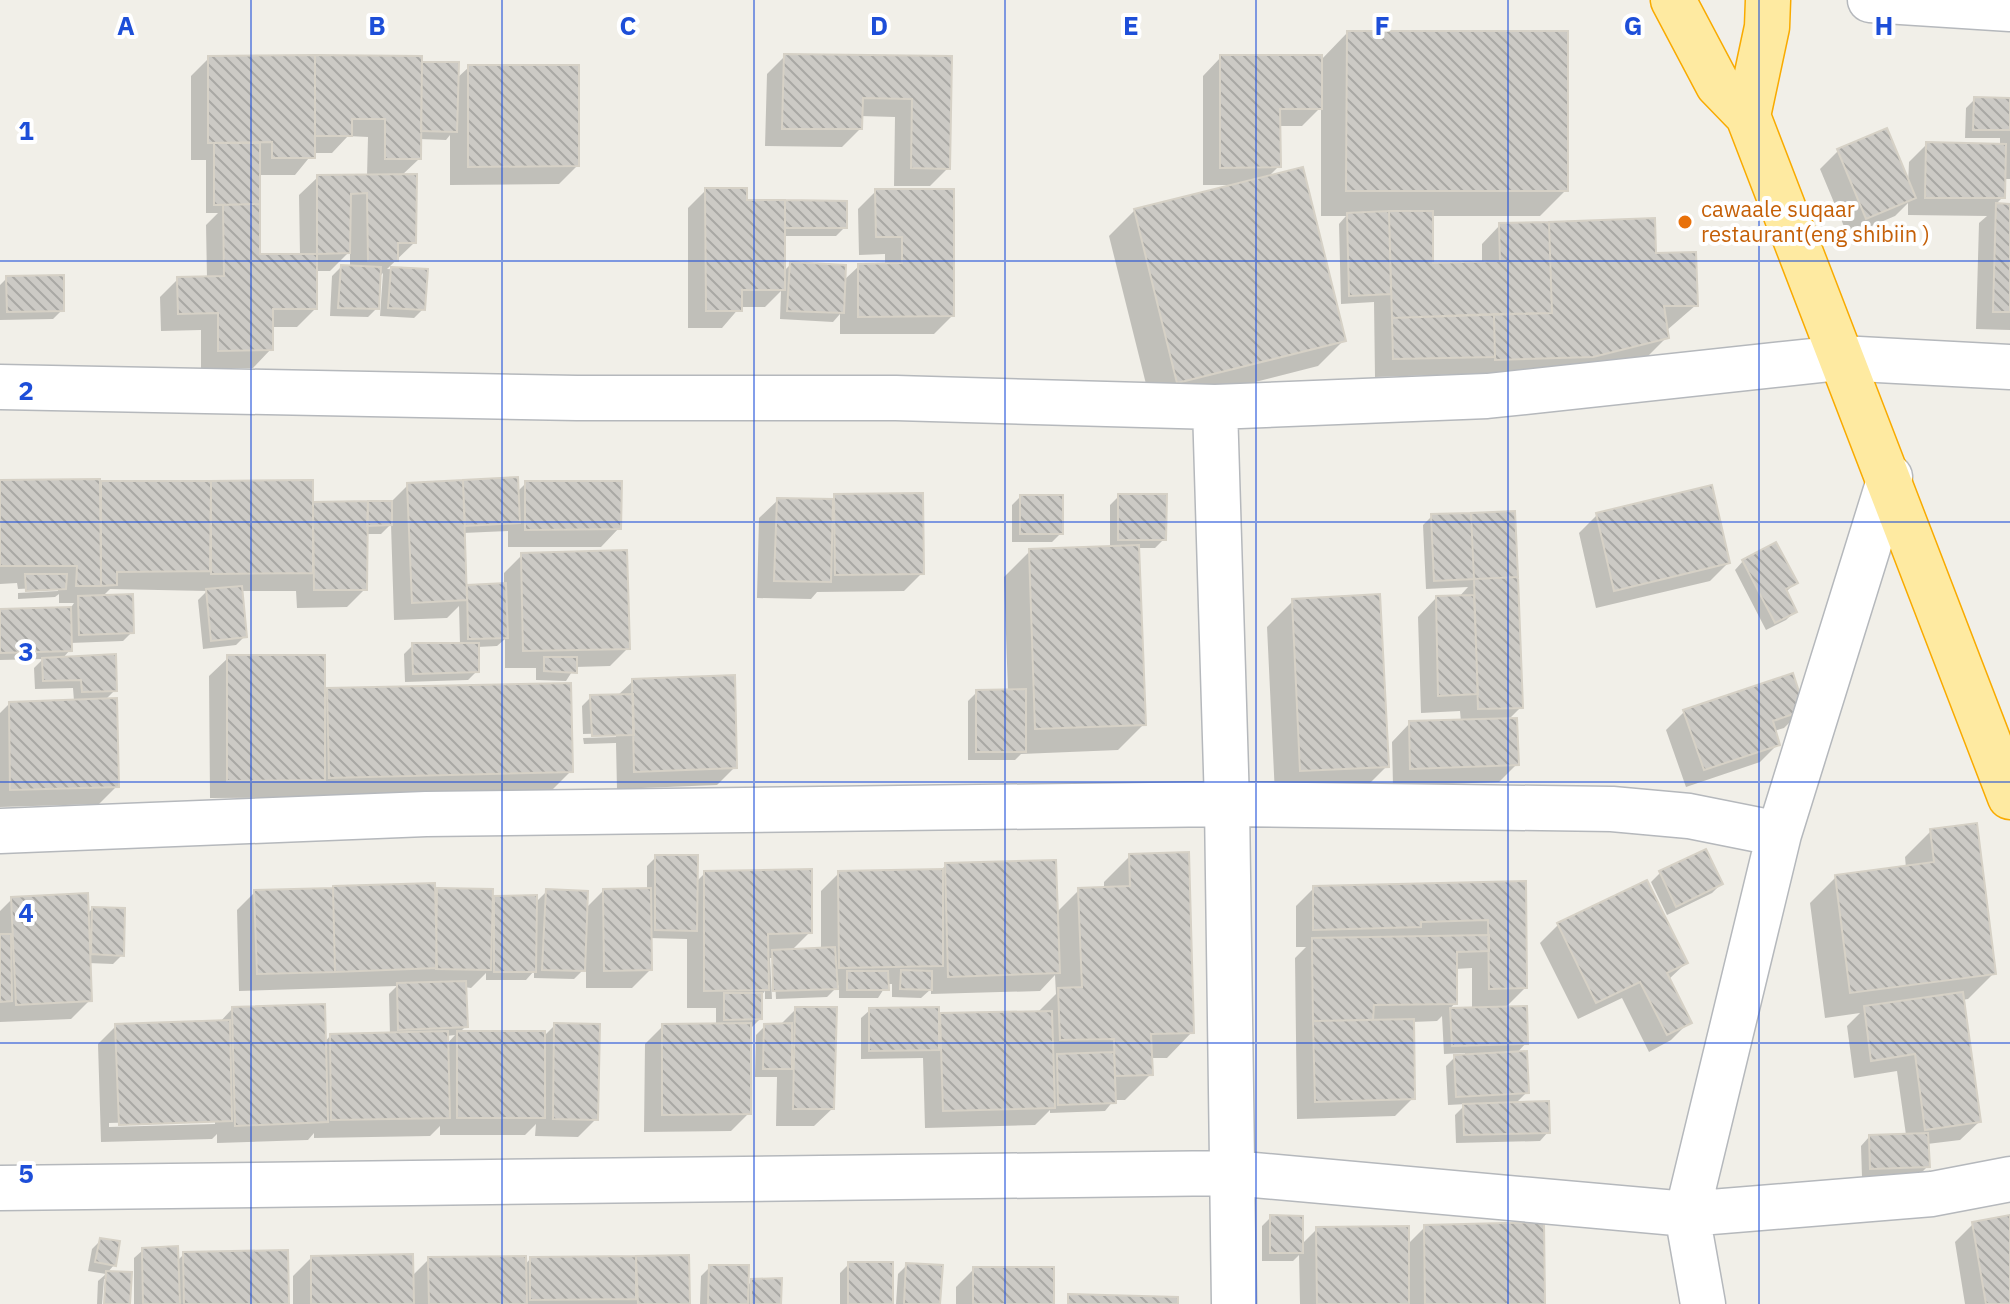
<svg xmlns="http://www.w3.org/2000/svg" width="2010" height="1304" font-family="'IBM Plex Sans',sans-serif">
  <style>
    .shadow { fill: #0003; fill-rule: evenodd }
    .building { fill: url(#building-back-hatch); stroke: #d6d1c6; stroke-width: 2 }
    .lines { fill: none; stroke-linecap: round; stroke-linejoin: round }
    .minor-casing { stroke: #b5b8bc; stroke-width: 47 }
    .trunk-casing { stroke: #f9ab00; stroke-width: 47 }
    .minor { stroke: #fff; stroke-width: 44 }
    .trunk { stroke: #feeaa1; stroke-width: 44 }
    .grid { fill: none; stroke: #1d4ed8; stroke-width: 2; stroke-opacity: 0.55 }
    .food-dot { fill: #e8710a; stroke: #fff; stroke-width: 3 }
    .labels { text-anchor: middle; stroke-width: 8; stroke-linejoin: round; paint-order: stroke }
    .food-label { font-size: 22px; fill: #c56008; stroke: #fff; text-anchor: start }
    .grid-label { font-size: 26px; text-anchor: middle; font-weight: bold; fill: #1d4ed8; stroke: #fff; stroke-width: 8; stroke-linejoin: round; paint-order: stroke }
  </style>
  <defs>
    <pattern id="building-back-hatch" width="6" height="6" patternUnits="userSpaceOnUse" patternTransform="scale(2)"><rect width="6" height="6" fill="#cccac5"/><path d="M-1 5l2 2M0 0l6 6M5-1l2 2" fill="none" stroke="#a9a8a4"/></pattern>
  </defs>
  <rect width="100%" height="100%" fill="#f1efe8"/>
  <path class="shadow" d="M1347,33L1566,190L1540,216H1431V265L1482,264V244L1500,225L1654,255L1696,305L1666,331L1667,337L1641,363L1470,385L1469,374L1375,377L1374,302L1341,304L1339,224L1346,216H1321V107L1302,126H1278L1279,166L1267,178L1344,340L1318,366L1152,408L1109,236L1135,210L1232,185H1203V76L1221,57L1320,61Z
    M785,56L950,58L948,168L930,186H894L895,117L860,116V129L842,147L765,146L767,74Z
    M209,58L457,64L456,79L469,67L577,166L559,184L450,185V135L446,140L419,139V159L401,176L414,243L387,269L426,271L423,309L414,318L380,316L383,273L378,278L377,308L368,317L330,316L332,276L341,267L350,268V251L330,271H315V309L297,327H271V349L253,368H201V330L161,331L160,297L178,279L207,278L206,225L218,213H206V160H191V76ZM348,136L368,137L367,176L318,177L299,195L300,256H258V175H295L313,153H332Z
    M1975,99H2010V179H2004L2003,197L1995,205L2010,206V330L1976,329L1979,223L1987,216L1908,215V203L1895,216L1848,236L1820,169L1838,151L1908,186L1909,162L1927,144L2000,145V138H1965L1966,108Z
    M706,190L845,227L836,236H783V272L791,264L843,281L859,266H885V254L859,255L858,209L876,191L952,316L934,334H840V314L833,322L780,319L781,291L765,307H740L722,328H688V208Z
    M7,278L62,310L53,319L0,320V285Z
    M0,482H311V504L390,503L408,485L464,482L517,492L526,483L619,528L601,547H508V531L463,533L465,587L504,585V573L522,555L628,648L610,666L575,667L566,681L536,680V668H505V639L497,646L477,647V671L468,680L405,682L404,654L413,645H460L459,606L447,618L394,620L391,524L381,534H366L365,589L347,607L297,608L296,591H240L245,636L236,645L203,649L198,600L207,591L110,589L102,597L132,632L123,641L70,643V650L62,659L115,690L105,700L117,786L99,804L0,807V713L9,704L74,701L73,688L35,689L34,668L43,659L0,660V611L70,609L74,603H59V594L55,597L18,599V593L58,591V587L18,589L17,583L0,584Z
    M921,495L922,573L904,591L817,592L811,599L757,598L759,518L778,500Z
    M1119,496L1164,539L1155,548H1137L1144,724L1118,750L1021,754L1015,760H968V701L977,692H1008L1004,577L1030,551L1110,548V505Z
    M1020,497L1061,533L1052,542H1012V505Z
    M1597,515L1728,563L1710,581L1596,608L1579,533Z
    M1432,516L1516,577L1521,707L1508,720L1517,764L1499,782L1393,786L1392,742L1410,723L1461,722L1460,711L1421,713L1418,617L1436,598H1458L1468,587L1426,589L1423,525Z
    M1743,561L1795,583L1785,593L1795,611L1786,620L1766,630L1735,570Z
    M1293,601L1387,766L1361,792L1275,795L1267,627Z
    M228,658L323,695L328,690L571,771L545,797L210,798L209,676Z
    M633,681L735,767L717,785L617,789L616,743L584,744L583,738L616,737V733L583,734L582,706L591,697L617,696Z
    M1802,710L1784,728L1774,731L1778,744L1760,762L1686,787L1666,730L1684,712Z
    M1931,831L1994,973L1968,999L1962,1000L1979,1122L1960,1140L1927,1144L1928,1166L1919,1175L1862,1177L1861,1146L1869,1137L1906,1135L1897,1071L1854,1078L1847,1026L1860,1013L1825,1018L1810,903L1836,877L1906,868L1905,857Z
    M1130,856L1192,1032L1167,1058H1150L1151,1074L1125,1100H1114L1105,1111L1050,1113V1110L1035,1125L925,1128L923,1058L861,1059V1018L870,1010L937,1019L941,1015L1037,1013L1056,994L1055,975L1040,991L931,994V989L921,998L892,997V984H887L878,998H839V985L827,997L776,999L774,958H770L772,999H765V991L760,997V1019L751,1028L749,1113L731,1131L644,1132L645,1044L663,1026H716V1008H687V939L649,938L650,970L632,988H586V967L574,979L534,978V971L526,980H486V973L471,988L464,987L466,1026L459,1033L543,1037L555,1025L596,1119L578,1137L535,1136L536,1124L525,1135H440V1126L430,1136L314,1138V1133L308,1140L217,1143V1134L212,1139L101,1142L98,1044L116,1026L219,1023L232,1009L324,1043L330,1036L390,1035L389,994L397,986L239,991L237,910L255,892L433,885V894L438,890L490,903L495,898L535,903L546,892L585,909L604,890H647V866L656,857L696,882L705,873L810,932L791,951L821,950V891L839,873L939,872L946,865L1056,913L1079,890L1104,889V882ZM455,1035L447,1044L446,1036ZM215,1120V1124L109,1127V1123Z
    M1660,873L1721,884L1712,893L1667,915L1651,882Z
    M1524,883L1525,988L1504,1009L1526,1043L1516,1054L1527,1092L1515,1104L1548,1132L1540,1141L1456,1143L1455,1115L1466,1104L1448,1105L1446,1066L1455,1057H1465V1053L1444,1054L1442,1016L1437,1021L1412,1022L1413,1098L1395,1116L1297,1119L1295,958L1306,947H1296V906L1314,888ZM1472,968V1009L1449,1010L1455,1003V969Z
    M1646,883L1686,963L1668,980L1689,1022L1671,1040L1649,1052L1622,998L1578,1019L1540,943L1558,925Z
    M12,899L86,915L92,909L122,955L113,964L88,963L90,1000L71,1019L0,1022V911Z
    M796,1009L833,1108L814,1126H776L777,1077H755L756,1035L765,1026H779Z
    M1271,1217L1301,1245L1317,1229L1407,1245L1425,1227L1543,1304H1300L1299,1255L1293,1261H1262V1226Z
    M2010,1217V1304H1965L1955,1242L1973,1224Z
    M101,1240L114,1265L107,1273L128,1304H106L108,1279H104L102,1304H97L98,1281L106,1274L88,1271L92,1249Z
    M143,1250L177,1261L184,1254L287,1304H134V1258Z
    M311,1258L412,1276L429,1259L524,1266L530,1259L636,1258L688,1304H293V1276Z
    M849,1264L891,1304H840V1273Z
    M907,1265L938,1304H896L898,1274Z
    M710,1267L747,1286L752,1281L779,1304H700L701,1276Z
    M974,1269L1052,1304H956V1287Z"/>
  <path class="building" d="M1347,31H1568V191H1346Z
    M784,54L952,56L950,169L911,168L912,99L863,98L862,129H782Z
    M315,55V158H272V142L208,143V56Z
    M315,55L422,56L421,159H385V119H352V136H315Z
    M1220,55H1322V109H1280L1281,167L1220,168Z
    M422,62H459L457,132L421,131Z
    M468,65H579V166L468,167Z
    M1974,97L2010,98V130H1973Z
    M1887,128L1916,198L1866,219L1837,149Z
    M1926,142L2006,144L2005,198H1925Z
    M214,143H260V204L214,205Z
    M1303,167L1346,341L1177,383L1134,209Z
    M417,174L416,243H398V261H368L367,193L351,194L350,253L317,254V175Z
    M705,188H747V200H785V290H742V311H706Z
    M875,189H954V316L858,317V264L902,263V237H876Z
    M785,200L847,201V228H785Z
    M1996,203L2010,204V312H1993Z
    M260,204V254H317V309H273V350L218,351V313L178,314L177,277L224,276L223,205Z
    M1389,211H1433V263L1500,261L1499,223L1549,222L1552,313L1392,318Z
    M1389,211L1391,294L1349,296L1347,213Z
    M1655,218L1656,253L1696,252L1698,306H1664L1669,338L1593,357L1495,360L1494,314L1552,313L1549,222Z
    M790,262L846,265L844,313L787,311Z
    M341,265L381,267L379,309L338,308Z
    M391,267L428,269L425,310L388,308Z
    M64,275V311L7,312L6,276Z
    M1494,314L1495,357L1393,359L1392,318Z
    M518,477L520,523L465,526L463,480Z
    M100,479L101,586H76L77,566H0V480Z
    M313,480V573L211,574V481Z
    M463,480L467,600L412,603L407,483Z
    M101,481H211L210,571L117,572V585L101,586Z
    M525,481H622L621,529L525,530Z
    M1712,485L1730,563L1614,591L1596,513Z
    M923,493L924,574L835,575L834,494Z
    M1118,494H1167L1166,540H1118Z
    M1020,495H1063V534H1020Z
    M777,498L833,499L831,582L774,581Z
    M368,501H392V525L367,526Z
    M368,501L367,590H314L313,502Z
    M1515,511L1518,577L1474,579L1471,513Z
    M1471,513L1474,579L1434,581L1431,514Z
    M1776,542L1798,583L1786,589L1797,612L1775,623L1742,560Z
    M1139,545L1146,725L1035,729L1029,549Z
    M627,550L630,649L523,651L521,553Z
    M25,574H67L66,589L26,591Z
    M1518,577L1523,708L1478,709L1474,579Z
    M506,583L508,638L468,639L467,585Z
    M242,586L247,637L211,641L206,589Z
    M133,594L134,633L79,635L78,596Z
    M1380,594L1389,767L1300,771L1292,599Z
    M1474,595L1478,694L1438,696L1436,596Z
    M71,607L72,651L0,653V609Z
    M412,643H479V672L413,674Z
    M116,654L117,691L82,692L81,680L43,681L42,658Z
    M227,655H325V780L227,781Z
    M544,657H577V673L544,671Z
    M1793,673L1805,710L1773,721L1780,745L1704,770L1683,710Z
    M735,675L737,768L634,772L632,679Z
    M571,683L573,772L329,778L327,688Z
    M1026,689V752H976V690Z
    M633,694L634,735L592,736L590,695Z
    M117,698L119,787L10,790L9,702Z
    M1517,718L1519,765L1410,769L1409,721Z
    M1977,823L1996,974L1850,993L1835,875L1934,862L1930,829Z
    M1706,849L1723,884L1676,907L1659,871Z
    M1189,852L1194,1033L1151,1034L1153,1075L1115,1076L1114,1039L1060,1040L1058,988L1082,987L1078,888L1130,886L1129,854Z
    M655,855H698L697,931L655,930Z
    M1056,860L1060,973L948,977L945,863Z
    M812,869V933L768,934L769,990L704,991V871Z
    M943,869V966L839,968L838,871Z
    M1647,880L1688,963L1667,973L1692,1023L1667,1035L1640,982L1596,1003L1557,923Z
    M1526,881L1527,988L1489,989L1488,920L1421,922V927L1313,930V886Z
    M435,883L437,968L335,972L333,886Z
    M333,888L335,972L257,974L254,890Z
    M437,888L493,889L491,970L436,969Z
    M651,888L652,970L604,971L603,889Z
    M546,889L588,891L585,971L542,970Z
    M88,893L92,1001L16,1005L11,897Z
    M537,895L536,972H494V896Z
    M92,907L125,908L124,956L91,954Z
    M0,934H11L12,1001L0,1002Z
    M1489,935V951L1457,952V1004L1374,1005L1373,1020L1313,1021L1312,938Z
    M835,947L838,989L773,991L772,950Z
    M901,970L932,971V990L900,989Z
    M847,971H888L889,990H847Z
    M466,981L468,1027L398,1030L397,983Z
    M1963,992L1981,1122L1925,1130L1915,1054L1871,1061L1864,1006Z
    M724,993H762V1019L724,1020Z
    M325,1004L328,1122L235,1126L232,1007Z
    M1527,1006L1528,1044L1452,1046L1450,1008Z
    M795,1007H837L834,1109H793Z
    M939,1007V1050L869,1051V1008Z
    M1052,1011L1055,1108L943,1111L940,1013Z
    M1414,1019L1415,1099L1315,1102L1313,1021Z
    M230,1020L232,1121L119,1125L115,1024Z
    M554,1023L600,1024L598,1120L553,1119Z
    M751,1023V1114L662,1115V1024Z
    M792,1023V1069H763L764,1024Z
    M448,1031L450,1118L331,1120L330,1034Z
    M457,1031H545V1118H457Z
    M1527,1051L1529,1093L1456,1097L1454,1055Z
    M1114,1052L1116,1103L1058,1105L1057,1054Z
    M1549,1101L1550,1133L1464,1135L1463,1104Z
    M1928,1133L1930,1167L1870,1169L1869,1135Z
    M1270,1215L1303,1216V1253H1270Z
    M2010,1215V1304H1986L1972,1222Z
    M1544,1222L1545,1304H1425L1424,1225Z
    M1409,1226V1304H1317L1316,1227Z
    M100,1238L120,1241L116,1266L95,1262Z
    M178,1246L180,1304H143L142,1248Z
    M288,1250L289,1304H184L183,1252Z
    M413,1254L414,1304H311V1256Z
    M689,1255L690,1304H638L636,1256Z
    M526,1256L527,1304H429L428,1257Z
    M636,1256V1299L530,1300V1257Z
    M848,1262H893V1304H848Z
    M906,1263L943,1265L940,1304H904Z
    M709,1265H749L748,1304H708Z
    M973,1267H1054V1304H973Z
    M106,1271L132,1272L130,1304H104Z
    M782,1278L781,1304H751V1279Z
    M1068,1294L1178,1297V1304H1068Z"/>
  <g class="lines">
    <g class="minor-casing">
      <path id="minor" d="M1870,0L2010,9
        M0,387L577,398H896L1215,407L1487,396L1840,358L2010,367
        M1215,407L1227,804L1234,1304
        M0,831L426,814L1227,804L1612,809L1689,816L1779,834
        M0,1188L1232,1173L1687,1214L1932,1194L2010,1179
        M1703,1304L1687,1214L1779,834L1890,477"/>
    </g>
    <g class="trunk-casing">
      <path id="trunk" d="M1673,0L1718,85L1748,116L2010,797
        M1748,116L1767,27L1768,0"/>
    </g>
    <use href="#minor" class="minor"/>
    <use href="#trunk" class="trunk"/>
  </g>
  <path class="grid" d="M251,0V1304M502,0V1304M754,0V1304M1005,0V1304M1256,0V1304M1508,0V1304M1759,0V1304M0,261H2010M0,522H2010M0,782H2010M0,1043H2010"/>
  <circle class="food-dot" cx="1685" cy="222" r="8"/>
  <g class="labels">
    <g class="food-label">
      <text x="1701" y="217">cawaale suqaar<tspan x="1701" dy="25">restaurant(eng shibiin )</tspan></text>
    </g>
  </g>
  <g class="grid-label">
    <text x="126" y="35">A</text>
    <text x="377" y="35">B</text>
    <text x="628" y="35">C</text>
    <text x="879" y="35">D</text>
    <text x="1131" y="35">E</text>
    <text x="1382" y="35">F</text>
    <text x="1633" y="35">G</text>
    <text x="1884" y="35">H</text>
    <text x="26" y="140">1</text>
    <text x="26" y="400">2</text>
    <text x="26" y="661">3</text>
    <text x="26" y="922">4</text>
    <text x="26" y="1183">5</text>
  </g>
</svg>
